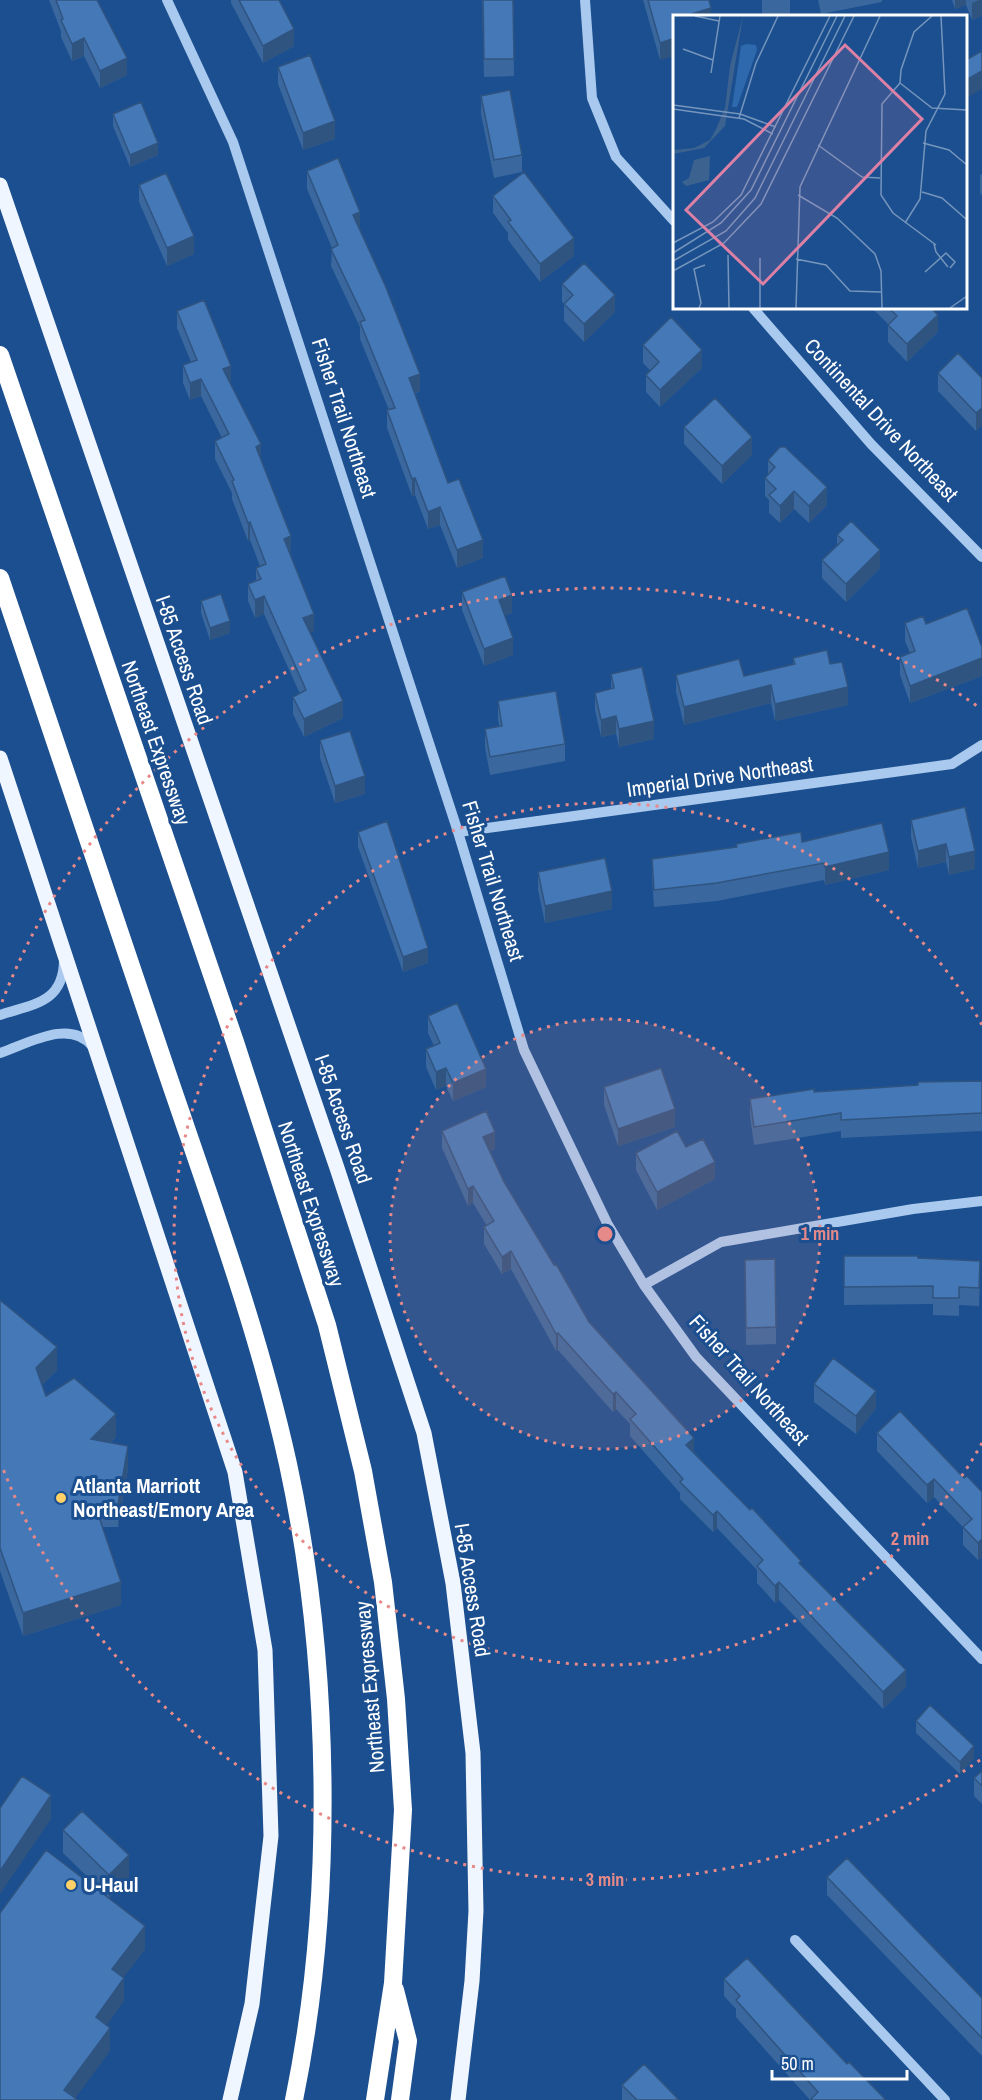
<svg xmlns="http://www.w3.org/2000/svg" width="982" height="2100" font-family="'Archivo Narrow',sans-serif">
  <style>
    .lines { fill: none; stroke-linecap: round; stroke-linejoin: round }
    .minor { stroke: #a9c9ee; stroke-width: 10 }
    .major { stroke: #f0f6ff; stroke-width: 15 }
    .highway { stroke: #fff; stroke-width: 18 }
    .wall { fill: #3a679d }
    .shaded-wall { fill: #305480 }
    .building { fill: #4478b7; stroke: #305480; stroke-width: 1.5 }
    .ring { fill: none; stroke: #e88989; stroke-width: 3; stroke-dasharray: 3 6 }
    .poi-dot { fill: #ffd166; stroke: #1b4f8f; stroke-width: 2 }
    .labels { text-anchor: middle; stroke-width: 6; stroke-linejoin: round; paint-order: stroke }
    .street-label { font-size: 21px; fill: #fff; stroke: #1b4f8f }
    .poi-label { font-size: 21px; font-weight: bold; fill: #fff; stroke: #1b4f8f; text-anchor: start }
    .inset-road { fill: none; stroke: #7695bc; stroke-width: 1.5 }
    .view { fill: #dd80a5; fill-opacity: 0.15; stroke: #dd80a5; stroke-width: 3 }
    .inset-edge { fill: none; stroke: #fff; stroke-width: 3 }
    .centre { fill: #e88989; stroke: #1b4f8f; stroke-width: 3 }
    .ring-label { font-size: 18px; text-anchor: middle; font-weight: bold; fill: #e88989; stroke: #1b4f8f; stroke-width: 6; stroke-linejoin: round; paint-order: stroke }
  </style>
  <rect width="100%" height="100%" fill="#1b4f8f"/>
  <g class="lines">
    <path class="minor" d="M167,0L233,142L458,832L524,1050L607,1223L644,1285L696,1357L982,1659
      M585,0L592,98L616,157L674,221
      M753,308L871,444L982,557
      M458,832L952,764L982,745
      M0,1015C33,1004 63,1003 64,961
      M0,1053C27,1044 70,1018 92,1046
      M644,1285L721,1242L913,1209L982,1201
      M795,1940L945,2100"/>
    <path class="major" d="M0,185L337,1168L424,1433L453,1583L473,1753L476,1911L472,1981L458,2100
      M0,758L235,1472L265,1650L271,1836L252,2004L230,2100"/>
    <path class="highway" d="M0,355L235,1042L327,1325L363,1471L383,1582L396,1699L403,1810L393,1983L375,2100
      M0,578C53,735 106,892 159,1049C205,1186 257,1323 288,1464C331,1663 335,1900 294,2100
      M395,1990L408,2041L400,2100"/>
  </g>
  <path class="wall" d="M49,0H97L127,75L100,88L84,56L72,61L61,37V31Z
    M231,0H279L294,46L263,63L231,3Z
    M482,0H513L514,76L484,77Z
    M643,0H709L711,16H675L660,60Z
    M752,0H790V15L762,16V0Z
    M818,0H882V2L821,14Z
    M952,0H982V16L972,20L966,5L955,9Z
    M278,67L335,139L303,150L278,84Z
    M481,96L522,155V172L494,178L481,114Z
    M113,114L158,155L130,167L113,126Z
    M307,171L360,230L420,391L415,394L448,483L483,558L457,568L440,525L428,529L415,495L412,496L387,428V410H389L360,339V327L331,266L332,248L307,189Z
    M982,174V196L980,193V175Z
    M139,185L194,254L167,266L139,202Z
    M493,196L574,256L540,282L508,240V233L493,213Z
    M562,284L615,312L584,342L564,321V304L562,302Z
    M872,308H931L938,332L907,362L888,342V324Z
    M177,311L231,384L261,459L314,631L310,632L343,718L304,737L293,714V697L300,694L264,614L255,618L248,601V584L256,580V568L260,566L250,540L248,541L232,499V493L215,459V441L222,438L201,396L190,400L183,383V365L191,362L177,328Z
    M643,345L702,368L660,407L646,392V375L650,370L643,363Z
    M938,373L982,378V425L976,431L938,391Z
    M684,427L752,455L722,484L684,444Z
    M768,460L827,505L809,523L794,509L780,523L769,513V500L765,496V478L768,475Z
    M837,535L880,568L846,602L822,578V560L837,545Z
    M462,592L512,613L505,615L513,655L484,666L462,610Z
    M201,601L230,633L210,640L201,613Z
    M905,623L926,624L982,647V676L910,703L900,675V657L910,653L905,641Z
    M793,658L830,664L848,705L775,721L771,703L684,725L676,692V675L744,676L793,664Z
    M611,674L654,739L619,747L616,734L601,737L595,710V693L611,689Z
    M498,701L565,744V761L490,775L485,747V729L499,726L498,718Z
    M320,740L365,794L335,803L320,758Z
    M965,807L975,869L949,875L946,862L918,868L911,837V820Z
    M358,832L428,963L403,972L358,847Z
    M802,842L889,870L825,885L824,880L717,901L654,907L652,876V859Z
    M538,872L612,909L545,923L538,890Z
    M428,1016L486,1087L453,1101L446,1086L436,1090L426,1067V1049L434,1046L428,1033Z
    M982,1081V1131L841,1138V1131L754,1145L750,1116V1099L814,1092Z
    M604,1087L675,1127L618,1146L604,1105Z
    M442,1131L495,1149L490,1151L504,1182L589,1322L694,1452L801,1565L906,1687L883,1709L779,1600L775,1603L757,1583V1570L717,1528L713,1532L680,1499V1493L630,1436V1424L616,1409L613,1412L558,1350L556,1351L511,1269L502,1274L484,1244V1227L487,1226L473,1203L468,1206L442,1148Z
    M686,1147L715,1179L657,1210L636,1170V1153Z
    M844,1256L918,1258L980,1278L979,1306L959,1305V1316L933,1315V1304L844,1305Z
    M745,1260L776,1327V1344L746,1345Z
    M0,1300L57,1370L42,1385L46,1396L116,1437L110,1443L128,1469L118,1527H102L121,1605L23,1636L0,1571Z
    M814,1384L876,1408L856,1434L814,1402Z
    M877,1433L964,1478L982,1492V1557L978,1560L963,1545V1527L934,1497L927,1503L877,1451Z
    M916,1721L974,1758L960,1774L916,1733Z
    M982,1771V1804L974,1796V1778Z
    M63,1830L129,1878L109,1898L63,1853Z
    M827,1877L982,1998V2056L827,1895Z
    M724,1979L847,2064L886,2100H810L736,2017V2009L724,1996Z
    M622,2085L679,2100H622Z"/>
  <path class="shaded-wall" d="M955,0H966V5L955,9Z
    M979,0H982V16L972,20V3Z
    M711,8V16H685Z
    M294,29V46L263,63V46Z
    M84,38V56L72,61V44Z
    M675,38V56L660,60V43Z
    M127,58V75L100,88V71Z
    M982,71V89L966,98V80Z
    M335,121V139L303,150V133Z
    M158,143V155L130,167V155Z
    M360,212V230L353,233V215Z
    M194,236V254L167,266V248Z
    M574,238V256L540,282V264Z
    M615,295V312L584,342V324Z
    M938,315V332L907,362V344Z
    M702,350V368L660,407V390Z
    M231,366V384L223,369Z
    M420,374V391L409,396V378Z
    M201,379V396L190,400V383Z
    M982,408V425L976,431V413Z
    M752,437V455L722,484V466Z
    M261,444V462L256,447Z
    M415,478V495L412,496V479Z
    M827,487V505L809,523V506Z
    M794,491V509L780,523V506Z
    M440,507V525L428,529V512Z
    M250,522V540L248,541V523Z
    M291,536V554L284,539Z
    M483,540V558L457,568V550Z
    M880,550V568L846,602V584Z
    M512,595V613L499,618V600Z
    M264,596V614L255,618V600Z
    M314,614V631L303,635V618Z
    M230,621V633L210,640V628Z
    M513,638V655L484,666V649Z
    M982,658V676L910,703V686Z
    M771,685V703L684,725V707Z
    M848,687V705L775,721V704Z
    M343,701V718L304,737V719Z
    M616,716V734L601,737V720Z
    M654,721V739L619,747V729Z
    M365,776V794L335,803V786Z
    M946,844V862L918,868V851Z
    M975,851V869L949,875V857Z
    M889,852V870L825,885V867Z
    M612,891V909L545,923V906Z
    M428,948V963L403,972V957Z
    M446,1068V1086L436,1090V1072Z
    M486,1069V1087L453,1101V1083Z
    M675,1109V1127L618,1146V1129Z
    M495,1132V1149L483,1154V1137Z
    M715,1162V1179L657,1210V1192Z
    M473,1186V1203L468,1206V1189Z
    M511,1251V1269L502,1274V1257Z
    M558,1333V1350L556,1351V1334Z
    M57,1347V1370L36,1391V1368Z
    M876,1391V1408L856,1434V1416Z
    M616,1392V1409L613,1412V1394Z
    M116,1414V1437L91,1462V1439Z
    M694,1438V1455L686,1445Z
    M128,1446V1469L118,1527V1504Z
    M934,1479V1497L927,1503V1485Z
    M717,1511V1528L713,1532V1515Z
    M982,1539V1557L978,1560V1543Z
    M121,1582V1605L23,1636V1613Z
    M779,1582V1600L775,1603V1586Z
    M906,1670V1687L883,1709V1692Z
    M974,1746V1758L960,1774V1762Z
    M51,1795V1819L0,1894V1871Z
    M129,1855V1878L109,1898V1875Z
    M145,1926V1950L112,1992V1969Z
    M124,1978V2001L96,2040V2017Z
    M110,2028V2051L74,2100L64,2090Z"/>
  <path class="building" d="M56,0H97L127,58L100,71L84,38L72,44L61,20L63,19Z
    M239,0H279L294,29L263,46Z
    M483,0H513L514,59H484Z
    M648,0H709L711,8L685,16H675V38L660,43Z
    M982,51V71L966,80V60Z
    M310,55L335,121L303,133L278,67Z
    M510,90L522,155L494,160L481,96Z
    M141,102L158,143L130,155L113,114Z
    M338,158L360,212L353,215L385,285L420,374L409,378L448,483L459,479L483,540L457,550L440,507L428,512L415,478L412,479L387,410L395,408L360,322L365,320L331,249L338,245L307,171Z
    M524,172L574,238L540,264L508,222L511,220L493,196Z
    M166,173L194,236L167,248L139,185Z
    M584,263L615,295L584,324L564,304L573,295L562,284Z
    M204,300L231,366L223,369L261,444L256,447L291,536L284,539L314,614L303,618L343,701L304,719L293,697L306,690L264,596L255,600L248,584L261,579L256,568L266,564L250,522L248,523L232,481L234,480L215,441L229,434L201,379L190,383L183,365L197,360L177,311Z
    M889,308H931L938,315L907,344L888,325L897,316Z
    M671,317L702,350L660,390L646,375L659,362L643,345Z
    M958,353L982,378V408L976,413L938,373Z
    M715,398L752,437L722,466L684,427Z
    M780,447H785L827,487L809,506L794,491L780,506L769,495L776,489L765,478L775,467L768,460Z
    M851,521L880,550L846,584L822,560L843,540L837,535Z
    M505,576L512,595L499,600L513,638L484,649L462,592Z
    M221,594L230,621L210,628L201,601Z
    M967,608L982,647V658L910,686L900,657L915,651L905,623L923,616L926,624Z
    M827,650L830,664L842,662L848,687L775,704L771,685L684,707L676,675L739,659L744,676L795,664L793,658Z
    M642,667L654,721L619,729L616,716L601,720L595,693L614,688L611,674Z
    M556,691L565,744L490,757L485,729L502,726L498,701Z
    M350,731L365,776L335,786L320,740Z
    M965,807L975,851L949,857L946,844L918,851L911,820Z
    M387,821L428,948L403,957L358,832Z
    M882,823L889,852L825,867L824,863L717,883L654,890L652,859L737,847L736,844L801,832L802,842Z
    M605,858L612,891L545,906L538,872Z
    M457,1003L486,1069L453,1083L446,1068L436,1072L426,1049L440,1043L428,1016Z
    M661,1068L675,1109L618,1129L604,1087Z
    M982,1081V1113L841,1120V1113L754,1127L750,1099L814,1089V1092L918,1085V1082Z
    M486,1111L495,1132L483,1137L504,1182L554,1265L556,1264L589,1322L694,1438L686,1445L750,1510L752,1508L801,1561L799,1563L906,1670L883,1692L779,1582L775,1586L757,1566L763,1560L717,1511L713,1515L680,1482L683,1479L630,1419L636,1414L616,1392L613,1394L558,1333L556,1334L511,1251L502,1257L484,1227L494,1221L473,1186L468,1189L442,1131Z
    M677,1131L686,1147L703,1139L715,1162L657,1192L636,1153Z
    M844,1256H918V1258L980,1261L979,1288L959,1287V1298H933V1286L844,1287Z
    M775,1259L776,1327L746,1328L745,1260Z
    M0,1300L57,1347L36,1368L46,1396L74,1378L116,1414L91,1439L128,1446L118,1504L95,1505L121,1582L23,1613L0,1548Z
    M833,1358L876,1391L856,1416L814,1384Z
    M900,1411L964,1478L967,1476L982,1492V1539L978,1543L963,1527L972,1519L934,1479L927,1485L877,1433Z
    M930,1705L974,1746L960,1762L916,1721Z
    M982,1771V1786L974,1778Z
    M22,1776L51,1795L0,1871V1808Z
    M82,1811L129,1855L109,1875L63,1830Z
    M46,1850L145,1926L112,1969L124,1978L96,2017L110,2028L64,2090L78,2100H0V1913Z
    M847,1858L982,1998V2038L827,1877Z
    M747,1958L847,2064L849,2062L886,2100H812L811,2099L818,2092L736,2000L740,1996L724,1979Z
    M644,2064L679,2100H637L622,2085Z"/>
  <circle cx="605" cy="1234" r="215" fill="#e88989" fill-opacity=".12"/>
  <g class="ring">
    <circle cx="605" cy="1234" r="215"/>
    <path d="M982 1443A431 431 0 1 1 982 1025"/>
    <path d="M980 1760A646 646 0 0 1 2 1466M2 1002A646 646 0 0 1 980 708"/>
  </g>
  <g class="poi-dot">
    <circle cx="61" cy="1498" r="6"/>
    <circle cx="71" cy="1885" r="6"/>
  </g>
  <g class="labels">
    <g class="street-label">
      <text transform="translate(344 418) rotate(72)" y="7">Fisher Trail Northeast</text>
      <text transform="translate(881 420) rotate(47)" y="7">Continental Drive Northeast</text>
      <text transform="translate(184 660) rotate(71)" y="7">I-85 Access Road</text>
      <text transform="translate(156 743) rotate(71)" y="7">Northeast Expressway</text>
      <text transform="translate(720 777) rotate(-8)" y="7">Imperial Drive Northeast</text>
      <text transform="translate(493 881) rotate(73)" y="7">Fisher Trail Northeast</text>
      <text transform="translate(343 1119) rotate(71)" y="7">I-85 Access Road</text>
      <text transform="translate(311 1204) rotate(72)" y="7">Northeast Expressway</text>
      <text transform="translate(749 1380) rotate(48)" y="7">Fisher Trail Northeast</text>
      <text transform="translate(472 1590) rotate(81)" y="7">I-85 Access Road</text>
      <text transform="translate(370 1687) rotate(-95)" y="7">Northeast Expressway</text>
    </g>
    <g class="poi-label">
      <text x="73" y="1493">Atlanta Marriott<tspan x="73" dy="24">Northeast/Emory Area</tspan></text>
      <text x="83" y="1892">U-Haul</text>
    </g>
  </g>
  <g transform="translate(673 15)">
    <rect width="294" height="294" fill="#1b4f8f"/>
    <path d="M73,29L83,30L84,35L64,92H59L68,31Z" fill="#2e69ad"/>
    <path d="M70,1L52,111L31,133L0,139V135L21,133L37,125L43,114L52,93L57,51ZM37,141L36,165L13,171L9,167L16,163L21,145Z" fill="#3c6290"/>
    <path class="inset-road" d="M22,1L46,6M259,1L241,17L228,55L227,68L259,93L294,95M10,34L40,45M38,58L47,1M227,68L209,89L208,180L220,198L263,230M0,90L67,99L103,112M0,94L71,104L100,119M66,103L83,48L105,1M250,128L276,135L294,150M145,130L189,162L207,163M249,177L269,183L293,204M125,180L164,203L202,239L208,256L209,293M232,208L247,184L253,116L272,79L268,1M0,228L40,207L68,180L157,1M261,229L263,237L275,252M0,238L48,208L78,175L164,1M55,240L56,293M123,244L153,250L177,276L208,277M0,246L53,216L82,183L172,1M0,256L51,228L88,189L181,1M252,257L273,238L282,247L277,253M26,293L28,288L21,254L32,250M87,293V243M123,293L127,172L207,1M277,293L294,281"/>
    <path class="view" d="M172,30L249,104L90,269L13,195Z"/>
    <rect width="294" height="294" class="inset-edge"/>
  </g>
  <circle cx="605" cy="1234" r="9" class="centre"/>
  <g class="ring-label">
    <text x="820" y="1240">1 min</text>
    <text x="910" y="1545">2 min</text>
    <text x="605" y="1886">3 min</text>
  </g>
  <path d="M772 2070v9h135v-9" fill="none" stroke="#ffffff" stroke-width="3"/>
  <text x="781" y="2070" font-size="18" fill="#ffffff" stroke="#1b4f8f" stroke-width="4.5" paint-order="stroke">50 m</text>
</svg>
